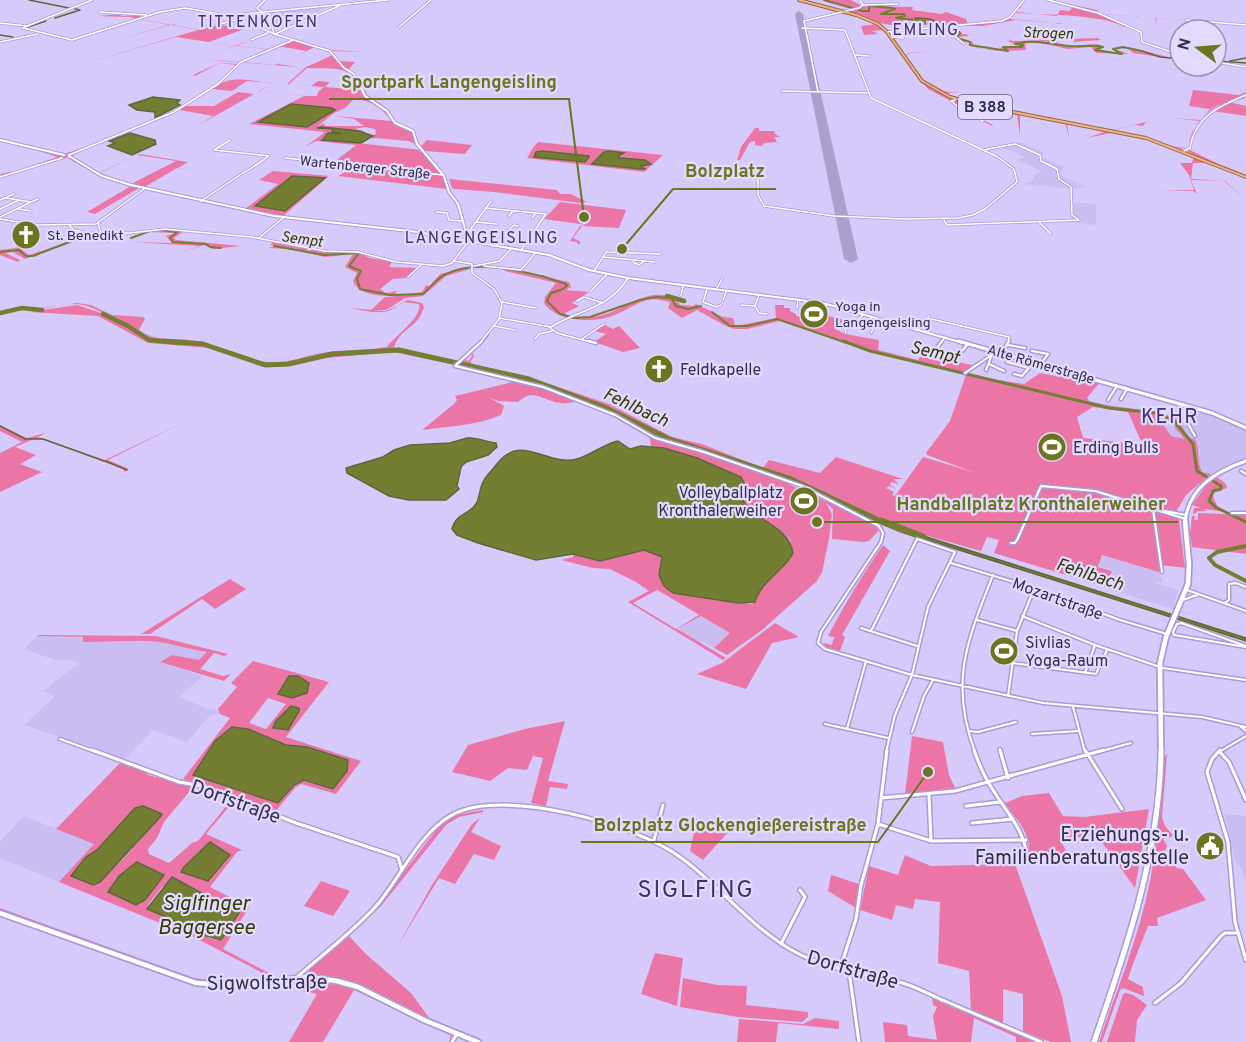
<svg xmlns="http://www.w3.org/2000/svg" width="1246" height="1042" font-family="Overpass,sans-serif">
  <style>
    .built { fill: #cabdf2 }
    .green { fill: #eb76a5; fill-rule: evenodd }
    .water { fill: #737e33; stroke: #606639; stroke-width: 1.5 }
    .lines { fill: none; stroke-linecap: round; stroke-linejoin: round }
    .stream { stroke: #606639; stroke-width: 1.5 }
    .canal-far2 { stroke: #737e33; stroke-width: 2 }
    .canal-far1 { stroke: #737e33; stroke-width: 3 }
    .canal { stroke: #737e33; stroke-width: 4 }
    .river-far3 { stroke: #737e33; stroke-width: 2 }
    .river-far2 { stroke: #737e33; stroke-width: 4.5 }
    .river-far1 { stroke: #737e33; stroke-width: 5 }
    .river { stroke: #737e33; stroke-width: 7 }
    .runway { fill: #aba0cb; fill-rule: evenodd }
    .minor-far2-casing { stroke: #aa9bd5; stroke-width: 3 }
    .minor-far1-casing { stroke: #aa9bd5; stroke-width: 5 }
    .minor-casing { stroke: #aa9bd5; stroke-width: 6 }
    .tertiary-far1-casing { stroke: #aa9bd5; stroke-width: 3 }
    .tertiary-casing { stroke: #aa9bd5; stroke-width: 8 }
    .secondary-far4-casing { stroke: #aa9bd5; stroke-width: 3 }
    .secondary-far3-casing { stroke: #aa9bd5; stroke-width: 4 }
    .secondary-far2-casing { stroke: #aa9bd5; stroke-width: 6 }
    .secondary-far1-casing { stroke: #aa9bd5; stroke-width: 8 }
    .secondary-casing { stroke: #aa9bd5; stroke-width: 8 }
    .primary-casing { stroke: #9f643f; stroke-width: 4 }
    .minor-far2 { stroke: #fff; stroke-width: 1.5 }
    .minor-far1 { stroke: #fff; stroke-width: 2 }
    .minor { stroke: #fff; stroke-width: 3 }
    .tertiary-far1 { stroke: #fff; stroke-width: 1.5 }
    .tertiary { stroke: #fff; stroke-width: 4.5 }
    .secondary-far4 { stroke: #fff; stroke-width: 1.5 }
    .secondary-far3 { stroke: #fff; stroke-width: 2 }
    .secondary-far2 { stroke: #fff; stroke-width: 3 }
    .secondary-far1 { stroke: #fff; stroke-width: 4.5 }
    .secondary { stroke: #fff; stroke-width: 5 }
    .primary { stroke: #e8b389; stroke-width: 2 }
    .labels { text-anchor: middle; stroke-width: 4.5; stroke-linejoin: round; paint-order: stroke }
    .far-street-label { font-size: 14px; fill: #342e46; stroke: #e2daff }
    .far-poi-label { font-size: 14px; fill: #342e46; stroke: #e2daff; text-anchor: start }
    .far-water-label { font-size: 15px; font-style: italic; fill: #333a00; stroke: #e2daff }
    .shield { fill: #e2daff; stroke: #68627e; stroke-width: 1.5 }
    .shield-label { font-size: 15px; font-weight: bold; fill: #342e46 }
    .far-quarter-label { font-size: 16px; letter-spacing: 1.5px; fill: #423264; stroke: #e2daff }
    .poi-label { font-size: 16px; fill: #342e46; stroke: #e2daff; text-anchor: start }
    .street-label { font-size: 16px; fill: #342e46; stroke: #e2daff }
    .water-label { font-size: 18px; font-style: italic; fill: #333a00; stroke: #e2daff }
    .quarter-label { font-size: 20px; letter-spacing: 1.5px; fill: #423264; stroke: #e2daff }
    .near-street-label { font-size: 20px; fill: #342e46; stroke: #e2daff }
    .near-poi-label { font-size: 20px; fill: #342e46; stroke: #e2daff; text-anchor: end }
    .near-water-label { font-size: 21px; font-style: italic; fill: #333a00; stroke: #e2daff }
    .near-quarter-label { font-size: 24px; letter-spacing: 1.5px; fill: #423264; stroke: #e2daff }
    .leader { fill: none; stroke: #6b7520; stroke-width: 2 }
    .callout-dot { fill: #6b7520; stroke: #e2daff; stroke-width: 2 }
    .callout-label { font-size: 18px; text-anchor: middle; font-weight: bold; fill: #6b7520; stroke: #e2daff; stroke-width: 4.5; stroke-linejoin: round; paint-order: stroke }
  </style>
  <rect width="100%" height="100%" fill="#d6cafb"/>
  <path class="built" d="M325,8L310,15H319L299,24L282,28H275V24L270,17L271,16L265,11Z
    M1021,142L1043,152L1042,157L1065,167L1061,170L1060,175L1087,187L1075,189L1023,184L1033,181L1034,175L1042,171L1017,160L1025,157L1000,146Z
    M1071,202L1096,204V225L1071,222Z
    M1192,409L1228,420L1246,431V459L1211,474L1201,472L1198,462L1200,452L1195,439L1187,438L1181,431L1184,429L1181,425L1175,424V428L1186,439L1171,436L1154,415L1176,422L1180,423V420L1189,422Z
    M1102,555L1161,573L1162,582L1155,583L1178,590L1173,609L1108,589L1113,571L1099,566Z
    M701,616L731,633L714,648L703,641L700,644L677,630Z
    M37,636L154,641L207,652L199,660L172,655L160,662L203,676L179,697L211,710L218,709L220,714L210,715L187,742L153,730L125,759L24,725L55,696L43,691L79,663L71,660H55L24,649Z
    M1225,814L1246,816V882L1240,865H1237L1235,859Z
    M24,816L56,829L95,844L59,882L0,858V842Z"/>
  <path class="green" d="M822,0H851L862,6L913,7L912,10L942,14L946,12L966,19L968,24L1007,19L1014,12H1008H1013L1018,6L1014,5L1022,6L1015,12L1057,16L1060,10L1069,11L1073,7L1048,0L1097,10L1099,14L1187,20H1188L1157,18L1155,27L1156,18L1103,14L1128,27L1073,24L1125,27C1100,14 1045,15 1015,13L1010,19L1068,24L1016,20L983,26H951L963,34L984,35L966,34L969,36L957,37L973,42V45L983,49L1006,50L999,48L1020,46L1007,41H1010L1007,39L1013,41L1098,38L1101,40L1072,42L1075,40H1049L1060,43L1040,41L1072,46L1097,44L1104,47L1097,49V51L1119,53L1112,49L1132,48L1180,60L1133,53L1127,48L1115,49L1129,54L1096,53L1091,47L1068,49L1040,43H1025L1026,50C1006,51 987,52 968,45L970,42L956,38L960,31L958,33L933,30L926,24L929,21H922L923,24L920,21L903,20L902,27L880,23L888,31H896H887L880,25L884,30L872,31L878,34L864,35L861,26L878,24L846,12L852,9C843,5 832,5 822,0Z
    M123,14L120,16L149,15L140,19L171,25L179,23L173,25L200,30L218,25L231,26L229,29H244L209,42L235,46L250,40L237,46L270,49L294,40L271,34H277L330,50L367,52L331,51L340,61L355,62L348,70L356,75L364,91L369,88L365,91L367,95C377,102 391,108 394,120L387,110L367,96L356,75L346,69L333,53L317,46L278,64L298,67L224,61L221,63L237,64L224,78H223L236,65L220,63L195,76L193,75L224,61L205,59L241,62L267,49L235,46L220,52L234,46L176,37L72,67L198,30L171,25L119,39L169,25L129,17L97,16ZM277,46L307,51L275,65L243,62Z
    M909,53C915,52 921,53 927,53H911L905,56C925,84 931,93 966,93H946L960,99L956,100L986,106H998L999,99L997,110L1018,111L1066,122L1113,130L1146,122L1143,126L1135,125L1114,130C1127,133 1180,150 1189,148C1189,136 1192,131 1200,121L1173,118L1200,120L1210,109L1189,106L1193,90L1239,95L1246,92V95L1242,97L1246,98L1229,102L1246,106V116L1212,111L1194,133L1191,148L1190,150L1218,164H1246H1219L1246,177L1214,163H1193L1191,179L1225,181L1246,200L1224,181L1191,180L1197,194L1193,191H1159L1194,190L1189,175L1180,163H1137H1192L1194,155L1187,151L1191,148C1191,129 1207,115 1221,104C1204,112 1190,129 1189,148L1181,149L1149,139L1115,132L1087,138L1107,131L1067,123L1069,138L1065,122L1020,114V135L1017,115L994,110L965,111L991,124L994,127L961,110L949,100L928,89L914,73L934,91H938C924,82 915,71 905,57L904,56Z
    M333,55L346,71L354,76L362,95L384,109L391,120C381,107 372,101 355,99L356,97L345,108L334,113L318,126L325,123L324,126H364L354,119L334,116L392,121L412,130L415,144L409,141L375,138L371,139L376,133L375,129L365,127L355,129L364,131V133L320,127H317L333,129V132L349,135L328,133L326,135L334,136H325L321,139L421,150L442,174L440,175L444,177L447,189L338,176L356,166L333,163L356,145L316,141L305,147L325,132L249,124L304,96L259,91L254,94L271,84V83L247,81L232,91L212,89C231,74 248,81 272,83L271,84L260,90V91L305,96H317L318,92L324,87L287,84L306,67ZM307,68C338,70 347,63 361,90L325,87L330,82L318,81L311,86L289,84ZM280,109L335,110L307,127L259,122Z
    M238,92L254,94L197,126L213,116L180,110C166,117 150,123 135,129L134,130L99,144H94L153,122L185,106H214Z
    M755,128H759V131H775L774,133L780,137H774L777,142L764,143L762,146L755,145V141L750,142L740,160H737L741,147Z
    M427,140L472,145L465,154L424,151L420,147Z
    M538,142L663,155L644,172L527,158L533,148L526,156ZM542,151L589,156V157L582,162H576L535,157L536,152ZM609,151L622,155L617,157L620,158L645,160L651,164L641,166L643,169L593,164Z
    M28,144L26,145L64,154L94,144L72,156L99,173L139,154L188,162L178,168L214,174L177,168L143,188L108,178L70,157L76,152L67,154L66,158L74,160L106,178L143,189L139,188L95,214L87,212L131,186L101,176L67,158L0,177L3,176L0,174L21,170L57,157L24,146ZM137,155L176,161L131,184L100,173Z
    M273,171L329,176L282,217L203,200L235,179L238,178L204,200L245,209L278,184L259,180ZM292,176L325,178L285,211L255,206Z
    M449,179L557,190L560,194H571L587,202L580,203L494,192L455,189L452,188Z
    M560,202L626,210L619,228L582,226L573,238L581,242L578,245L577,242L570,241L580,226L587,225L544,219Z
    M167,229L184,231L174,238L176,240L241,246L213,249L204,245L182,252L97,254L182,252L199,246L133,242L172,243L166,236L176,233L149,232L132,238L148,231Z
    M27,231H36L20,248L29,255L90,235H97L112,241L107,243L99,236L87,237L25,259L13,252L5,253L20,260L18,262L0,255V250L16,248L27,236H23Z
    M272,242L323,252L360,253L370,258L392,262L389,267L417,268L406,278L393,279L380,289L386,293L397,291L395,294L401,295L422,292L426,285L430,286L440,274L467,268L470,269L446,276L423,296L405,298L386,310H371L385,297H395C380,295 359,296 353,281L357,273L345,267L353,254L325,257L291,249L268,248L277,246L271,245Z
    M504,269L569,282L571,287L566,290L589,292L572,303L579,306L565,313L567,315C577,317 589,318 599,316C627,310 655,279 681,305L693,306L696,304L723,317L733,318L735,325H741L776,318L775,305H784V308H790V311L796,314V316L809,318L805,325L811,327L821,314L844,320L835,329L845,334L879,340L878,350L918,360L926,348L933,350L932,354L944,357L943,359L972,365L964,373L882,355L780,321L747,329H734L726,326L697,310L682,318L668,308L670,302C663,301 654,298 647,300C634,304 622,313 609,317C591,323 555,321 544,303L545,297L556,283L505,271Z
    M408,300L422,303L424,307C418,329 399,328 394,348L460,361L455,365L393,352L316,359L318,358L286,365H258L210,348L148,343L98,316L29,312L77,305L110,316C98,311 88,304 74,304C60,304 48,309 35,309L77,303L91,305L112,315L143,317L145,319L139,330C157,343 175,337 196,341C219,345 246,360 268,362C287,364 304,356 322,353C344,349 366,351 387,347C396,335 422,318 419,304L403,302C399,304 395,308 391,310C379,315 362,310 350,308L385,311C394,309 400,303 408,300Z
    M605,325L613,329L619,326L640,348L623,352L594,342L606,334L595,331Z
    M491,330L488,337L472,353L474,356L470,363L555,386L609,404L672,437L702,444L763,468L769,460L820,473L836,457L903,479H893L899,484L891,482L890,485L896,489L889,486L886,488L894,492L892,495L895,496L923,457L973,472L927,455L926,453L950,421L967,372L979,377L1024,384L1040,373L1061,377L1063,371L1100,382L1087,398L1089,401C1120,410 1150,407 1180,420V423L1157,416L1171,436L1185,439L1175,428V424L1181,425L1185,430L1182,431L1187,438L1195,439C1201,450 1196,461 1202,472L1211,474L1186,495L1177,510L1182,521L1179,520L1185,568L1161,565L1162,573L1102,555L1098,567L1112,571L1106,587L994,553L999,540L987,537L981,551L914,532L916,537L900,533L783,479L782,481L871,522L879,530L869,541L863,542L832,539L833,509L826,503L832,514L829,539L822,572L817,581L762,630L727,655L714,648L730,633L701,616L677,629L726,658L723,660L628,602L649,591L636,582L610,569L593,568L561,560L573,557V554L600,561L644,550L662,557C664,574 655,580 673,593L752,604L765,584L791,557L793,553L790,540C775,523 745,516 739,491L744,483L741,477L681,453L651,446L649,434C626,422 606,407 580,402C574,401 568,404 561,403C543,401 534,387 518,402L498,401L488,397L504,406L501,415C475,426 449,426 422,430L454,404L457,400L455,396L517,381L457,368L449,370L457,368L519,381L521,380L457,366L469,355L466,360L469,361L472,356L471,354ZM1093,407L1128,412L1140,439L1147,448L1141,445L1083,438L1077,417ZM657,590L698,614L699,615L676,629L633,603Z
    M180,424L108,460L129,469L124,472V469L43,439H34L15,447L36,455L20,464L42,472L0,492V453L22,442L0,431V425L27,438L45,433L38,437L105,460Z
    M1217,477L1226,484L1227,488L1215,492L1213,496L1217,506L1227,512L1203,509L1207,511H1198L1193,515L1194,508H1201L1192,505L1207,484Z
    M1198,513L1246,515V554L1192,547L1190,534L1192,516H1195L1194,520H1198Z
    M883,545L890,551L842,635L845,637L840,651L827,648L823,643L832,645L834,637L828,636C845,604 863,574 883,545Z
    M230,579L246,589L215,609L202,599L150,634H141Z
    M775,623L799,637L772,643L746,689L697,674L722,663Z
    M39,635L156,636L228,654L224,656L214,653L200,669L223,676L231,674L224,681L160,662L172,655L199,660L207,652L201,651C184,648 166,642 149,641C127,640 105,642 83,642V637L37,636Z
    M253,661L329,682L286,737L361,761L336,794L301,784L295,788L275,812L183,779L230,718L220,714L218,709L237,687L231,683ZM268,698L286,704L266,729L249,723ZM248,729L286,745L307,747L348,760L333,789L304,780L294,785L278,803L210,748L215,741Z
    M565,721L548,781L568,784L567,789L550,787L546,806L531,803L543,758L533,756L527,770L508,768L490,781L452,772L468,745L525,729Z
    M912,736L943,742L949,775L955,788L905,794Z
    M1167,754L1162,817L1165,826L1174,836L1163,839L1167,846L1165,851L1177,868L1183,869L1206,900L1157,918L1158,926H1148C1141,944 1134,960 1128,979L1143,987L1144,996L1123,988L1120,990L1102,1042H1099C1113,1001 1129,961 1141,919C1156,867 1160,812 1163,759Z
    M120,763L144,771L148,775L194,786L164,822L157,838L148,849L149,854L169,863L192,843L198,841L232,799L239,802L232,803L206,834L242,850L237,852L210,887L249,907L223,949L269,973L274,977L273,979L232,984L197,981L0,910V908L194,978L226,982L272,978L192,936L59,882L94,844L56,829ZM162,814L126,856L100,882L79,867L86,857ZM137,862L164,875L140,904L119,876ZM187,884L239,913L220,940C203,940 166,915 148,905L162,887Z
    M1049,793L1063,816L1084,817L1149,809L1135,888L1096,834L1060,840L1069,856L1027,863C1034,835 1020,825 1005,803L1022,796Z
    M483,810V812L459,817L446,825L381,906L348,935L366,954L411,993L430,1019L365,987L309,973L308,968L343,938H347L346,936L383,899L441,824L455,815Z
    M480,818L471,832L501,846L494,860L474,854L455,884L439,878L397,947L432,885L472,824Z
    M696,824L729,831L703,860L690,851Z
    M905,855L931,866L1015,864L1062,996L1071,1042H1051L1023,1032V994L1003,989V1024L971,1010L969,971L938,963L940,902L915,899L913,909L896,905L892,920L860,910L869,866L898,875Z
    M831,875L859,884L856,908L828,891Z
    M321,881L350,891L333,916L304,906Z
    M655,953L683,958L677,1006L641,994Z
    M683,978L717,985L747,986L746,1005L808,1012V1017L802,1022L738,1017L680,1007Z
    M300,980C355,979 401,1013 450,1034L452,1037L450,1042V1035L354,990L323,1042H289L317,994L297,990L294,987Z
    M1126,993L1133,995L1147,1005L1137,1020L1135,1042H1107L1123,994Z
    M932,998L1021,1036L1033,1042H1016V1037L974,1018L971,1042H885L883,1022L907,1025L908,1036L937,1040L933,1016L937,1007L933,1005Z
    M815,1018L839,1021V1029L778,1023L776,1042H737L739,1019L803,1024Z"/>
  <path class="water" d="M153,97L180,100L177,103L180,105L155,118V112L137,110L129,105Z
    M291,104L332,108L335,110L307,127L258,122Z
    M322,127L359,131L373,136L361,143L322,140L328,133L342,134L332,132L333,129L317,128Z
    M130,133L155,140L156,144L132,155L108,146L115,143L109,141Z
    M542,151L589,156V157L585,162L534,157L536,152Z
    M609,151L624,153L618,156L620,158L645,160L651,164L641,166L645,169H640L592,164L604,152Z
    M292,176L325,178L285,211L255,206Z
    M467,438C478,437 485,442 496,443L497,447L488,455L466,462L461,467L457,486L459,489L446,500H409L389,496L347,473L346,468L383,457L394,450L410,445L450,443Z
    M618,441L630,449L641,446L664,448L697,458L741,477L744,483L739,491C746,521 788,522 793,553C784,571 760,582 755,602L738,603L673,593L664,586L659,575L662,557L644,550L600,561L573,554L536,560L478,543L457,535L452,529C457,512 468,516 476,504C480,498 479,489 483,482C486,475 493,470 497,464C521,432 547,467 577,459C589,456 608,442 618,441Z
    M914,533L1246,638V641L915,536Z
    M289,676H298L309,683L307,693L292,698L278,694Z
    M291,706L299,708V711L288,730L273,728L276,721Z
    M232,727L248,729L286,745L307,747L348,760L347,771L333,789L304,780L294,785L278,803L193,775L215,741Z
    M143,806L162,814L161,816L100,882L93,885L71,876L86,857L97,850L135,808Z
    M210,842L230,855L208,881L181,872L184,867Z
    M137,862L164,875L145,900L136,905L108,892L119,876Z
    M172,877L239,913L221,940L195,933L189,927L147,909Z"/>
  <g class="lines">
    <path class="stream" d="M29,0L69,8
      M55,18L80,10L72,8
      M915,18L929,19L943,24
      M25,28L46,21
      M0,35L13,37
      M1142,51L1160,57L1180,59
      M1216,61L1246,63
      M1230,61L1246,58
      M0,426L25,439H43L104,461
      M105,461L127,470"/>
    <path class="canal-far2" d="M160,230L177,232L170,238L173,242L206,244L210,247L221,248
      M131,238L150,231
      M274,246L324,255L359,253L349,266L361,271L357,279L360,289L390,295L423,294C430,288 436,279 444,275C473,260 511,269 541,276
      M0,252L19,250L26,256H33L77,239L99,235
      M542,276L566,284L567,286L561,290
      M561,290L551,293L547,301L560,314L574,318L590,317L640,300L656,297L671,298L676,306L688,309L701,306
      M712,312L730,326H747L777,319L847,343"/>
    <path class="canal-far1" d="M843,341L870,351L1109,408L1156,413L1174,421L1193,444L1197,471L1221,486V489L1213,491L1209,501L1217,508L1246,522"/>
    <path class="canal" d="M1246,546L1217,552L1209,558L1215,565L1246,581"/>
    <path class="river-far3" d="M824,0L863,11H869V6L892,8L895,9L881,14H904L905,16L896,18L925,21V24
      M957,30L960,33L957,38L970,42V45L1008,51L1003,47H1022L1023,45L1015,44C1034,39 1050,44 1069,46C1080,47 1092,44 1103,47L1095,50L1122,54L1113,49L1123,47L1142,51"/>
    <path class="river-far2" d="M667,296L684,301
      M0,313L22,308L42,310
      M103,314L128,326L149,340L184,343"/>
    <path class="river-far1" d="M164,341L203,344L265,365L289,364L332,354L399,350L529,379L604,407L669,439L791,479L885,523"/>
    <path class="river" d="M881,521L923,537"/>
    <path class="runway" d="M799,11L803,14L858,259L851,263L844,259L795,14Z"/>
    <g class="minor-far2-casing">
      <path id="minor-far2" d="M1048,0L1098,13L1141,32L1142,42L1180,55
        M863,5L898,4
        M99,12L147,15
        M233,15L388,0
        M268,17L304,16L303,18
        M1186,20L1246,25
        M0,23L27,26L92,0
        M220,24L239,19
        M250,25L271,21
        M27,26L23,28L72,40L160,12L185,8L231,16L275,34L339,6
        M399,27L431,0
        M929,29L951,33L964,44
        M887,32L1002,21L1010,17L1024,0
        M891,32L892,37L903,38L908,33
        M251,40L268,33
        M0,42L38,34
        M856,55L869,56
        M1216,62L1246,67
        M782,91L867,93
        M818,92L804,21L859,8L863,5L860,0
        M958,99L951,101L962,110L983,121
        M230,140L214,150L269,156L247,171
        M1184,151L1190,148C1195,117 1219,106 1246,95
        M69,155L174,112L218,84L241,62L293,40
        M285,158L443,175
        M758,167V195L764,206L834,216L903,219L958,218L973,215L985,209L1017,182L1014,169L996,156L871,98L845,30L802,28
        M0,200L14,194
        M201,201L246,171
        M31,202L38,199
        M485,208L546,214L521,250
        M0,209L19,200
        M19,209L31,211
        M436,212L447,213L449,220L462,221
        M509,216L513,211
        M0,217L31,202L6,198
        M532,218L536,213
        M0,219L36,225L96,224L144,189
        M944,220L947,225L1079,220L1072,215L1071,187L1059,179L1057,169L1041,161L1040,155L1015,144L983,150
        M476,222L497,224
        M1039,222L1051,234
        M98,223L101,234
        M69,225L74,230L89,233H130L165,229L251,237L325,251L358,252L396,262L443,266L452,263L468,242
        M466,232L470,230L491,201
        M259,238L283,218
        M492,246L514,225L518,226
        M607,252L661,254
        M603,257L655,262
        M454,261L472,264
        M633,262L639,265L643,262
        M472,264V273L494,289L502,303L499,319L480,343
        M474,266L500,261L511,249
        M484,266L521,270L536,252
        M594,271L607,251
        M408,277L421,265
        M707,289L703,302L716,307L721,305
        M716,290L722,279
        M591,291L607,274
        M681,295L683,286
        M759,295L755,306L759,313L767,314
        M723,300L726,292
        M577,301L584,297L603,303
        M502,302L536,308
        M741,305L755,306
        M797,308L798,299
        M499,318L551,327C580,309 609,309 628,278
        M927,318L1009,337L1008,343
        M814,319H817L827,305
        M494,326L515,330
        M549,327L557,333L594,343
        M919,330L929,316
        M846,333L845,330L863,315
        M871,333L877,320
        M535,339L539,334L552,331
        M582,339L604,324
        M941,343L945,337"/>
    </g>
    <g class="minor-far1-casing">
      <path id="minor-far1" d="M589,341L596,343
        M1008,345L1025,348
        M937,348L942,341
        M1032,351L1048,354L1041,364
        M961,352L967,345
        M1002,353L1009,341
        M1007,362L1029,368
        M989,364L1004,371
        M455,366L543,387L615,415L655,438L704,452L802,486L879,526L883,533L881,542L821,632L818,643L825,649L912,675L1043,703L1202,717L1246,727
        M455,366L482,341
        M986,370L991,357
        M965,373L996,352
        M1014,374L1022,376L1033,363
        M1121,399L1127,389
        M1108,400L1117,386
        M1190,407L1187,422L1195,436
        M1241,471L1246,474
        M1153,509L1162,572
        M1165,511L1186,515
        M1232,513H1246
        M1011,543H1015L1018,538L1041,486L1095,491L1186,519
        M951,563L1034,588L1120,620L1167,634
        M1187,590L1246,611
        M1183,600L1197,595
        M1225,603L1229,600V584L1236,583L1246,587
        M1022,616L1095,645L1163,668L1246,680
        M977,620L1017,631
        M861,628L917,646
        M871,631L917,539L955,552L928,607L912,675L895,715L886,752
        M1246,646L1181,623L1177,624L1173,632L1174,635L1246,647
        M1013,663L1096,674L1107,650
        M1085,673L1095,645
        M1008,696L1017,631L1034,589
        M1073,707L1085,752
        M825,724L888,738
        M1240,726L1246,731
        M847,729L866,661
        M968,731L978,732L1016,722
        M912,732L924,696L933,680
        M1032,734L1078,731
        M60,739L96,752
        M1000,749L1001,752
        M975,752C949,682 967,641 993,575
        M1098,752L1131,743
        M1219,752L1246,736"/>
    </g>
    <g class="minor-casing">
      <path id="minor" d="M92,750L179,782L202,786L296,823L398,857L402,870
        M974,750C979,765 986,780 995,793C1009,816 1026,832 1027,860
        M1000,750L1008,778
        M1085,750L1122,809
        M1220,750L1212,759L1207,772L1228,842L1235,922L1246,960
        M1219,751L1229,762L1246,800
        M929,796L931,841
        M881,798L955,791L1104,750
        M966,806L1000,802
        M972,823L1013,819
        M878,824L931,841L1026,840
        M654,840L663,805
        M781,944L805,897L800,890
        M841,966L856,919L861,885L878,824L887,750
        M849,971L859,1042
        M296,978C322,955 354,931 377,905C400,878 420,832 452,815C502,787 636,824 680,857C721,886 753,931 799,954C830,970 866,973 899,982C915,986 930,995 945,1001C977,1015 1009,1028 1041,1042
        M1155,1003L1181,983L1221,936L1225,933H1237
        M452,1042L457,1034"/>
    </g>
    <g class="tertiary-far1-casing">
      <path id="tertiary-far1" d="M0,177L62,158"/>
    </g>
    <g class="tertiary-casing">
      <path id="tertiary" d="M0,913L196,983L240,986L307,977L337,981L358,987L424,1020L478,1042"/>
    </g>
    <g class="secondary-far4-casing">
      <path id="secondary-far4" d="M265,0L257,8L270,19L274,34L330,51L344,68L354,74L361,89"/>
    </g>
    <g class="secondary-far3-casing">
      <path id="secondary-far3" d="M361,87L365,96L387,111L395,123L413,131L417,144L444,176L449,192L458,204L466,232L464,241
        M0,140L64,155
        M69,156L102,176L131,185L274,216L418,232L549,255L589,270L628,278L823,303L963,343"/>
    </g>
    <g class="secondary-far2-casing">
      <path id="secondary-far2" d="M958,341L1212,413L1246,428
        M1185,523C1188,488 1215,472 1246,461"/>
    </g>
    <g class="secondary-far1-casing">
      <path id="secondary-far1" d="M1161,752L1160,663L1166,637L1188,584L1189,564L1185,521"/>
    </g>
    <g class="secondary-casing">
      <path id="secondary" d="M1094,1042C1127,947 1160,852 1161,750"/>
    </g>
    <g class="primary-casing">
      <path id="primary" d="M799,0L856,15L878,24L887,32L922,81L950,97L982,106L1146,138L1246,177"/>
    </g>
    <use href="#minor-far2" class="minor-far2"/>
    <use href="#minor-far1" class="minor-far1"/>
    <use href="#minor" class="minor"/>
    <use href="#tertiary-far1" class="tertiary-far1"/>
    <use href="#tertiary" class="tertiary"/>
    <use href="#secondary-far4" class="secondary-far4"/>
    <use href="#secondary-far3" class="secondary-far3"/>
    <use href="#secondary-far2" class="secondary-far2"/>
    <use href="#secondary-far1" class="secondary-far1"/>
    <use href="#secondary" class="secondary"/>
    <use href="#primary" class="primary"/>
  </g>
  <defs>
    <g id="church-disc" transform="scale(1.5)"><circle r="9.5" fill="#6b7520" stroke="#e2daff"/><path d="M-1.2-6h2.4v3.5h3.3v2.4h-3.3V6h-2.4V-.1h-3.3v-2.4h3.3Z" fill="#fff"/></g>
    <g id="stadium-disc" transform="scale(1.5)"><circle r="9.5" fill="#6b7520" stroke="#e2daff"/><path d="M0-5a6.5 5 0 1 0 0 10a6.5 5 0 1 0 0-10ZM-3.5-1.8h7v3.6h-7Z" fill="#fff"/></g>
    <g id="civic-disc" transform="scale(1.5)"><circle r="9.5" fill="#6b7520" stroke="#e2daff"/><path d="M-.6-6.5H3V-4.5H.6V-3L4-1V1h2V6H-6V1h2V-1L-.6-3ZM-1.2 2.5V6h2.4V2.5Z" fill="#fff"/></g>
  </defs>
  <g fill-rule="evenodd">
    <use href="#church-disc" x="26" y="235"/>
    <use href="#stadium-disc" x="814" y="314"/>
    <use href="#church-disc" x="659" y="369"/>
    <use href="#stadium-disc" x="1052" y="447"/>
    <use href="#stadium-disc" x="804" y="501"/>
    <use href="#stadium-disc" x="1004" y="651"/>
    <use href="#civic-disc" x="1210" y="846"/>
  </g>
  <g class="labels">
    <g class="far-street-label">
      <text transform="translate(365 167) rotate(6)" y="5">Wartenberger Straße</text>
      <text transform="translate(1041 364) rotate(16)" y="5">Alte Römerstraße</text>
    </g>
    <g class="far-poi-label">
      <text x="47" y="240">St. Benedikt</text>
      <text x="835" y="311">Yoga in<tspan x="835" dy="16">Langengeisling</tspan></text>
    </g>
    <g class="far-water-label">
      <text transform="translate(1048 33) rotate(2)" y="5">Strogen</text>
      <text transform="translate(302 239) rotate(8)" y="5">Sempt</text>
    </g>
    <rect class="shield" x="958" y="95" width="54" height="24" rx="4.5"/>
    <g class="shield-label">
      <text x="985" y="112">B 388</text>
    </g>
    <g class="far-quarter-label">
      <text x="258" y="27">TITTENKOFEN</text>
      <text x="926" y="35">EMLING</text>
      <text x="482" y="243">LANGENGEISLING</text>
    </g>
    <g class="poi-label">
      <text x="680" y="375">Feldkapelle</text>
      <text x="1073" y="453">Erding Bulls</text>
      <text x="783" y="498" text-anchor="end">Volleyballplatz<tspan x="783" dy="18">Kronthalerweiher</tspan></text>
      <text x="1025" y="648">Sivlias<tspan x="1025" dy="18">Yoga-Raum</tspan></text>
    </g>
    <g class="street-label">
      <text transform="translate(1058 598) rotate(20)" y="6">Mozartstraße</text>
    </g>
    <g class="water-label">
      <text transform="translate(935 352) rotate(13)" y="6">Sempt</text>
      <text transform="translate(636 407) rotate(25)" y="6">Fehlbach</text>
      <text transform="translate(1090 574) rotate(18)" y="6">Fehlbach</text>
    </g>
    <g class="quarter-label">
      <text x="1170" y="423">KEHR</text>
    </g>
    <g class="near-street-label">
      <text transform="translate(236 801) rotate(20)" y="7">Dorfstraße</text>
      <text transform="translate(853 969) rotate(16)" y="7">Dorfstraße</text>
      <text transform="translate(267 982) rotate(-1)" y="7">Sigwolfstraße</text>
    </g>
    <g class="near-poi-label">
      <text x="1189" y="841">Erziehungs- u.<tspan x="1189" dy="23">Familienberatungsstelle</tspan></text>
    </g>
    <g class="near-water-label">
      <text x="206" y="910">Siglfinger<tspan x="206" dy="24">Baggersee</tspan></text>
    </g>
    <g class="near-quarter-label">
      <text x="696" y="897">SIGLFING</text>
    </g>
  </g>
  <path class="leader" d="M584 217L569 99H329M622 249L673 189H776M817 522L885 522H1178M928 772L878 842H581"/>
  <g class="callout-dot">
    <circle cx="584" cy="217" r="6"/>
    <circle cx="622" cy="249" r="6"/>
    <circle cx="817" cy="522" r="6"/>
    <circle cx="928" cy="772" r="6"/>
  </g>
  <g class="callout-label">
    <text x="449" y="88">Sportpark Langengeisling</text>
    <text x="725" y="177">Bolzplatz</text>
    <text x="1031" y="510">Handballplatz Kronthalerweiher</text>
    <text x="730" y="831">Bolzplatz Glockengießereistraße</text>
  </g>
  <g transform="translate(1198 48) rotate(286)"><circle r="28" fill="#e2daff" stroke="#9c95b5" stroke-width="1.5"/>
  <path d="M0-4.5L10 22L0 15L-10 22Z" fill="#6b7520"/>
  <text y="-9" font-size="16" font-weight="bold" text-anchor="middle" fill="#342e46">N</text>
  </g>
</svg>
